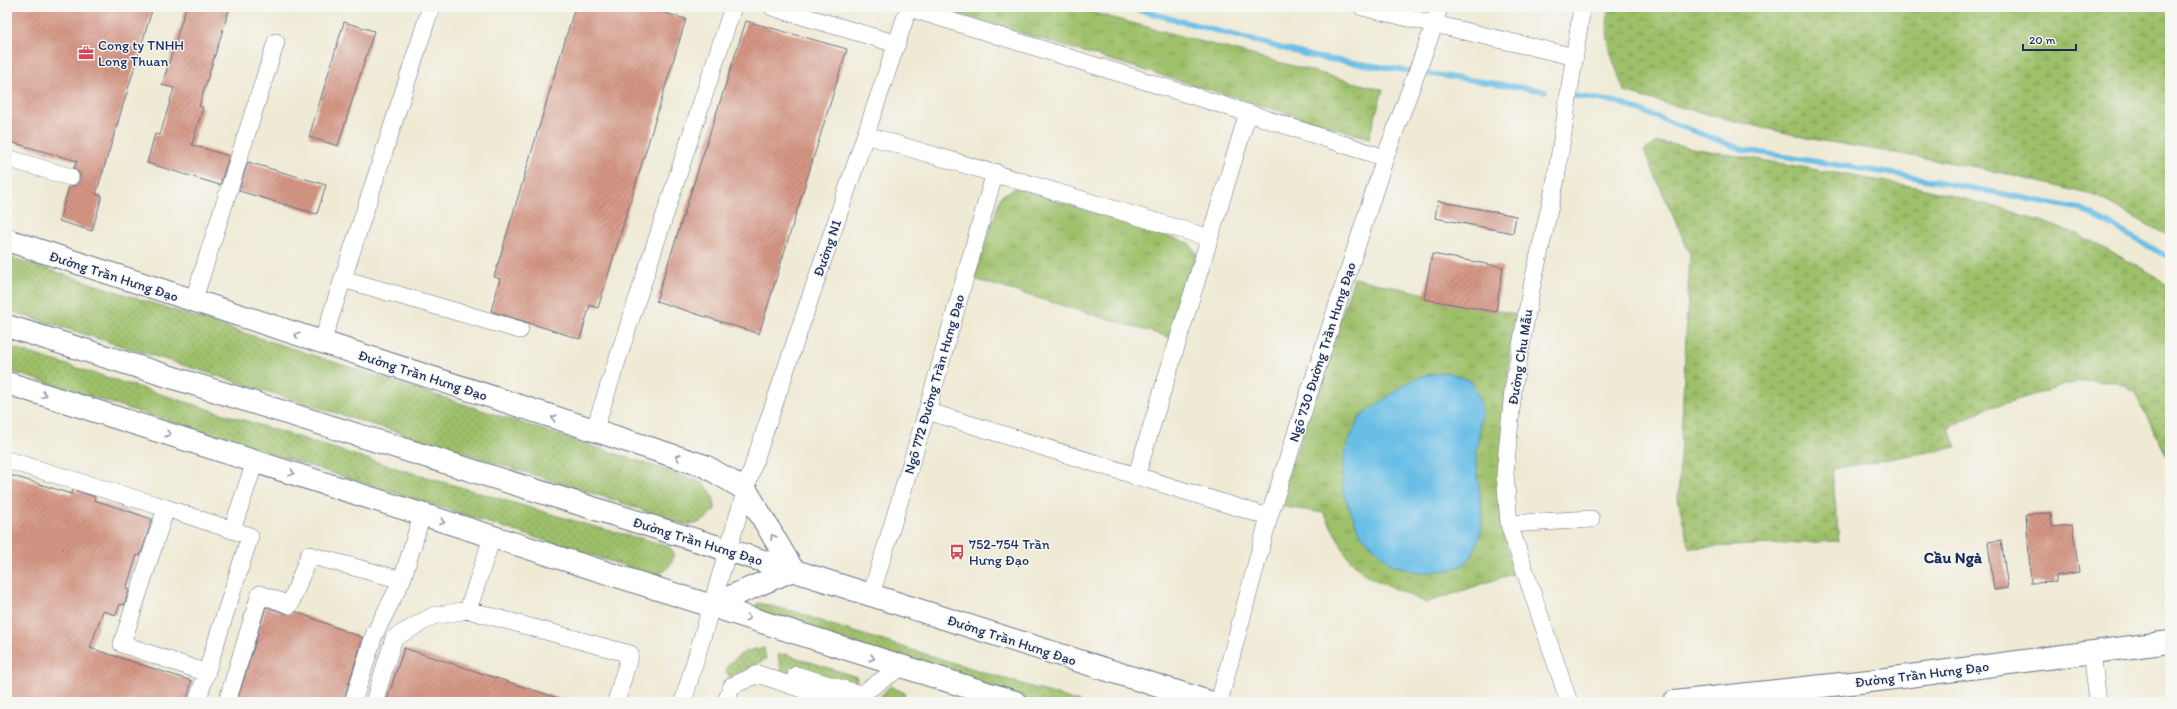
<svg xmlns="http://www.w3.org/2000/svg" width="2177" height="709" font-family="Itim,sans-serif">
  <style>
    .grass { fill: url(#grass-dots); stroke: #5c7864 }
    .wetland { fill: url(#wetland-marsh); stroke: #5c7864 }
    .park { fill: url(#park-tufts); stroke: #5c7864 }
    .water { fill: #69bee6; stroke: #4276a2 }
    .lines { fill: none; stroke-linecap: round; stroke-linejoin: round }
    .stream { stroke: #69bee6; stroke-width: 5.5 }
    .building { fill: url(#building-hatch) }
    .minor-casing { stroke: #657087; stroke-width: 18 }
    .major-casing { stroke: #657087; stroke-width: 24 }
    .highway-casing { stroke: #657087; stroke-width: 24 }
    .minor { stroke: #fff; stroke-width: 17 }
    .major { stroke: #fff; stroke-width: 22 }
    .highway { stroke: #fff; stroke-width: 22 }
    .oneway { stroke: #8d97ae }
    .labels { text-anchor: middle; stroke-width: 3; stroke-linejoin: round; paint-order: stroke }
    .poi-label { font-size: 14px; fill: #1b2f5e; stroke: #f6f6f2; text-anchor: start }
    .street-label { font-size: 14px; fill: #1b2f5e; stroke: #f6f6f2 }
    .quarter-label { font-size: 16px; font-weight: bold; fill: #1b2f5e; stroke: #f6f6f2 }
  </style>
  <defs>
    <pattern id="grass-dots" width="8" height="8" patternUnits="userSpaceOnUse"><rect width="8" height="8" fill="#9ec069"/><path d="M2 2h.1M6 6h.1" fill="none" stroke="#809c5a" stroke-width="1.8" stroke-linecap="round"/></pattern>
    <pattern id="wetland-marsh" width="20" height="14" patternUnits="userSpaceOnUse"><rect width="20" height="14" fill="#9ec069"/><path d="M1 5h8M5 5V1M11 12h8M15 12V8" fill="none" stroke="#809c5a"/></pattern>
    <pattern id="park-tufts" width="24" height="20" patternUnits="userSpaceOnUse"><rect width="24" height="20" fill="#9ec069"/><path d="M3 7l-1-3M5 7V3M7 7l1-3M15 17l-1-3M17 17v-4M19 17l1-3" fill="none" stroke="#809c5a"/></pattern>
    <pattern id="building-hatch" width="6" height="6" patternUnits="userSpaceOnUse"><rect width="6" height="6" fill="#d59684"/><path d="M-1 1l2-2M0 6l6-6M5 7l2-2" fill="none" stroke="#ac7b6f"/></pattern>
  </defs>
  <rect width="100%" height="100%" fill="#f6f6f2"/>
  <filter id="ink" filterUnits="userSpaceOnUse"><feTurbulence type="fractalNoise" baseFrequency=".025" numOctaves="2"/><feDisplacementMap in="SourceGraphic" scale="8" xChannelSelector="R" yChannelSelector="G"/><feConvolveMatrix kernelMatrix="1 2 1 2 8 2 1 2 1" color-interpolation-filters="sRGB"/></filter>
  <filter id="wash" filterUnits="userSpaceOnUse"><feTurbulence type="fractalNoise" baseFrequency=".012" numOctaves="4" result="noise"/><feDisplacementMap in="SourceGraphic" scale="16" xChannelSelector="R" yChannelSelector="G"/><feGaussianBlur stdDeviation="0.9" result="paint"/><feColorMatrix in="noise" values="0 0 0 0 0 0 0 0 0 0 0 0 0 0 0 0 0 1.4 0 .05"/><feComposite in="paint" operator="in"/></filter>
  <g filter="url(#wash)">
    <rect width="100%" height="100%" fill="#efead4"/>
    <path class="grass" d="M7,256L691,478C707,484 714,491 715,509C706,522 694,527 679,523L617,501L7,310Z
      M7,346L409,472L595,527L667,545L673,551C675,561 668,572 657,574C651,575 644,572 638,570L7,370Z
      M758,603L797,612L829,624L1080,702H1035L755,614L754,607Z
      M764,648L766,659L735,676L728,675L725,669C737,655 746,649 764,648Z
      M785,654L857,677L856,687L783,680L778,655Z
      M890,686L905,693L902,702L880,696Z"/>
    <path class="wetland" d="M1610,7H2170V237L2096,196L1982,168L1812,139L1717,117L1624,92C1615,64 1601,37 1610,7Z
      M1658,142L1921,188L2004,209L2078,234L2156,276L2170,289V462L2135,393L2119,382L2081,381L1982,410L1949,428L1957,447L1832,469L1839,541L1689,548L1678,499L1690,254L1644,151Z"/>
    <path class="park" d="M935,7H1072L1383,90L1369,138Z
      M1016,188L1189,243L1197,254L1172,338L974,279L1001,196Z
      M1354,278L1515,314L1510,344L1500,494L1501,529L1515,573L1426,603L1367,576L1348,558L1324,513L1278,506Z"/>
    <path class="water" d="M1446,372L1464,378L1473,384L1482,409L1476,457L1482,517L1481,533L1471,558L1461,566L1449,570L1419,573L1391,564L1360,534L1343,492L1342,470L1347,445L1360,417L1410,381L1426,375Z"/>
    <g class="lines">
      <path class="stream" d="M1128,7L1315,57L1545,91
        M1574,96L1617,102L1744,150L1919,178L2081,209L2170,258"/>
    </g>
    <g id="blocks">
      <path class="building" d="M7,7H153L96,194L102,196L92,231L59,221L69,187L77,185L80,180V174L74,168L77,161L7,141Z
        M186,7H230L199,106L203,107L192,145L229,156L220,185L147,163L155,134L160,135L174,88L162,85Z
        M575,7H644L686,19L598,308L590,305L580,339L491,311L500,279L494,277Z
        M746,21L847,49L759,334L656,301Z
        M344,22L374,31L338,146L309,137Z
        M248,162L326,185L317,214L239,191Z
        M1438,201L1516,216L1513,233L1435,218Z
        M1432,254L1503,267L1496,312L1424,299Z
        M7,474L71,494L73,490L95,497L94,500L152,519L140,556L137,555L126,589L129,590L124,605L120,604L116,615L103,611L90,648L192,681L186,702H7Z
        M2051,513L2052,527L2072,525L2079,572L2056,576V582L2031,583L2026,514Z
        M2001,540L2008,588L1994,590L1988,542Z
        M266,607L287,614L297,612L363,638L343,702H237Z
        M404,648L561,699V702H386Z"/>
    </g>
  </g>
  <g filter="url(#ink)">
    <use href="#blocks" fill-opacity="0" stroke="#657087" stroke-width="1"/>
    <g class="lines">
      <g class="minor-casing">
        <path id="minor" d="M772,7L897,44
          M1362,7L1575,57
          M909,8L1248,113L1385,158
          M866,135L1210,238
          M7,158L70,177
          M343,279L520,330
          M193,302L276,42
          M322,343L431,7
          M927,411L1269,517
          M594,431L733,7
          M7,460L166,508
          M1136,477L1248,113
          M1509,524L1591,519
          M871,595L927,411L995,172
          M468,610L492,538
          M2092,651L2098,702
          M207,673L122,644L166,508L232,530
          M796,675L856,693H863L901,667
          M197,702L250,536L232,530L255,462
          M227,702L260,594L290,605L309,555L402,580
          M353,702L374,635L402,580L422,515
          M374,702L394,638L433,616L468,610L630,654L616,702
          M683,702L751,472L909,7
          M726,702L732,686L758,674L839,702
          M1219,702L1269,517L1385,158L1435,23L1439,7
          M1569,702L1509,524L1505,473L1513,390L1531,290L1556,179L1582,7"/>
      </g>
      <g class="major-casing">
        <path id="major" d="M7,240L705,466L746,490L793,570
          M7,383L1015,702"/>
      </g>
      <g class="highway-casing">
        <path id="highway" d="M7,326L776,565L1209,702
          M711,605L793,570
          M1674,702L1878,680L2170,642"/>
      </g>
      <use href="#minor" class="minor"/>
      <use href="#major" class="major"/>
      <use href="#highway" class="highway"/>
    </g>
    <defs><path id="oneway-chevron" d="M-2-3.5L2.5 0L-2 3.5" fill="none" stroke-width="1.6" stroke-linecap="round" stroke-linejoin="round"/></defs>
    <g class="oneway">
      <use href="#oneway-chevron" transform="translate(297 335) rotate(-162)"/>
      <use href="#oneway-chevron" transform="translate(44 395) rotate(17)"/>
      <use href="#oneway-chevron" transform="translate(554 418) rotate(-162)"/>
      <use href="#oneway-chevron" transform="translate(168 434) rotate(17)"/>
      <use href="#oneway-chevron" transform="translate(678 457) rotate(-163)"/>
      <use href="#oneway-chevron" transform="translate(292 473) rotate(18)"/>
      <use href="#oneway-chevron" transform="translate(442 522) rotate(18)"/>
      <use href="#oneway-chevron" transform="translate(773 537) rotate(-121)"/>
      <use href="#oneway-chevron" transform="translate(748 618) rotate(19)"/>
      <use href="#oneway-chevron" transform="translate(872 658) rotate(18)"/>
    </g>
  </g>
  <defs>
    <g id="office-bare" transform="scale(1.2)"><path d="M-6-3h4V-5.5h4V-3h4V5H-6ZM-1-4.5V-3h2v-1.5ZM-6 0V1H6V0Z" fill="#d1495b" stroke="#f6f6f2" stroke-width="2.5" paint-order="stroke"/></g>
    <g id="bus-bare" transform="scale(1.2)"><path d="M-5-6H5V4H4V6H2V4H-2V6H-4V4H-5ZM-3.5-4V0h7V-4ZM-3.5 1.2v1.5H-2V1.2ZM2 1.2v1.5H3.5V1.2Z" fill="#d1495b" stroke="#f6f6f2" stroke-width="2.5" paint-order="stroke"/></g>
  </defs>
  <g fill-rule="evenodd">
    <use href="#office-bare" x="86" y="53"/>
    <use href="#bus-bare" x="957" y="552"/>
  </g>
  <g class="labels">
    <g class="poi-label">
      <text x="98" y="50">Cong ty TNHH<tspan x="98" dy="16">Long Thuan</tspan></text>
      <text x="969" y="549">752-754 Trần<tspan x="969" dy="16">Hưng Đạo</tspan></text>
    </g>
    <g class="street-label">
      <text transform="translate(827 248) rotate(-71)" y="5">Đường N1</text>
      <text transform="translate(114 276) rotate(18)" y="5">Đường Trần Hưng Đạo</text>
      <text transform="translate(1322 352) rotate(-72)" y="5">Ngõ 730 Đường Trần Hưng Đạo</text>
      <text transform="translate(1520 357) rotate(-81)" y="5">Đường Chu Mẫu</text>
      <text transform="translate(423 375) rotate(18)" y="5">Đường Trần Hưng Đạo</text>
      <text transform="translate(934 384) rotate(-74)" y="5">Ngõ 772 Đường Trần Hưng Đạo</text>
      <text transform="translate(698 541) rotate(17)" y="5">Đường Trần Hưng Đạo</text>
      <text transform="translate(1012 640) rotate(18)" y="5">Đường Trần Hưng Đạo</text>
      <text transform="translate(1922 674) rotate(-7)" y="5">Đường Trần Hưng Đạo</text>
    </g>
    <g class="quarter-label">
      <text x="1953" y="563">Cầu Ngà</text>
    </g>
  </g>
  <rect width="2177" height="709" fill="none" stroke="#f6f6f2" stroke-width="24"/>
  <path d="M2023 44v6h53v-6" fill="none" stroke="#1b2f5e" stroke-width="2"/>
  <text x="2029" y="44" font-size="12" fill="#1b2f5e" stroke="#f6f6f2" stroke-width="3" paint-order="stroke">20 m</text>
</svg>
